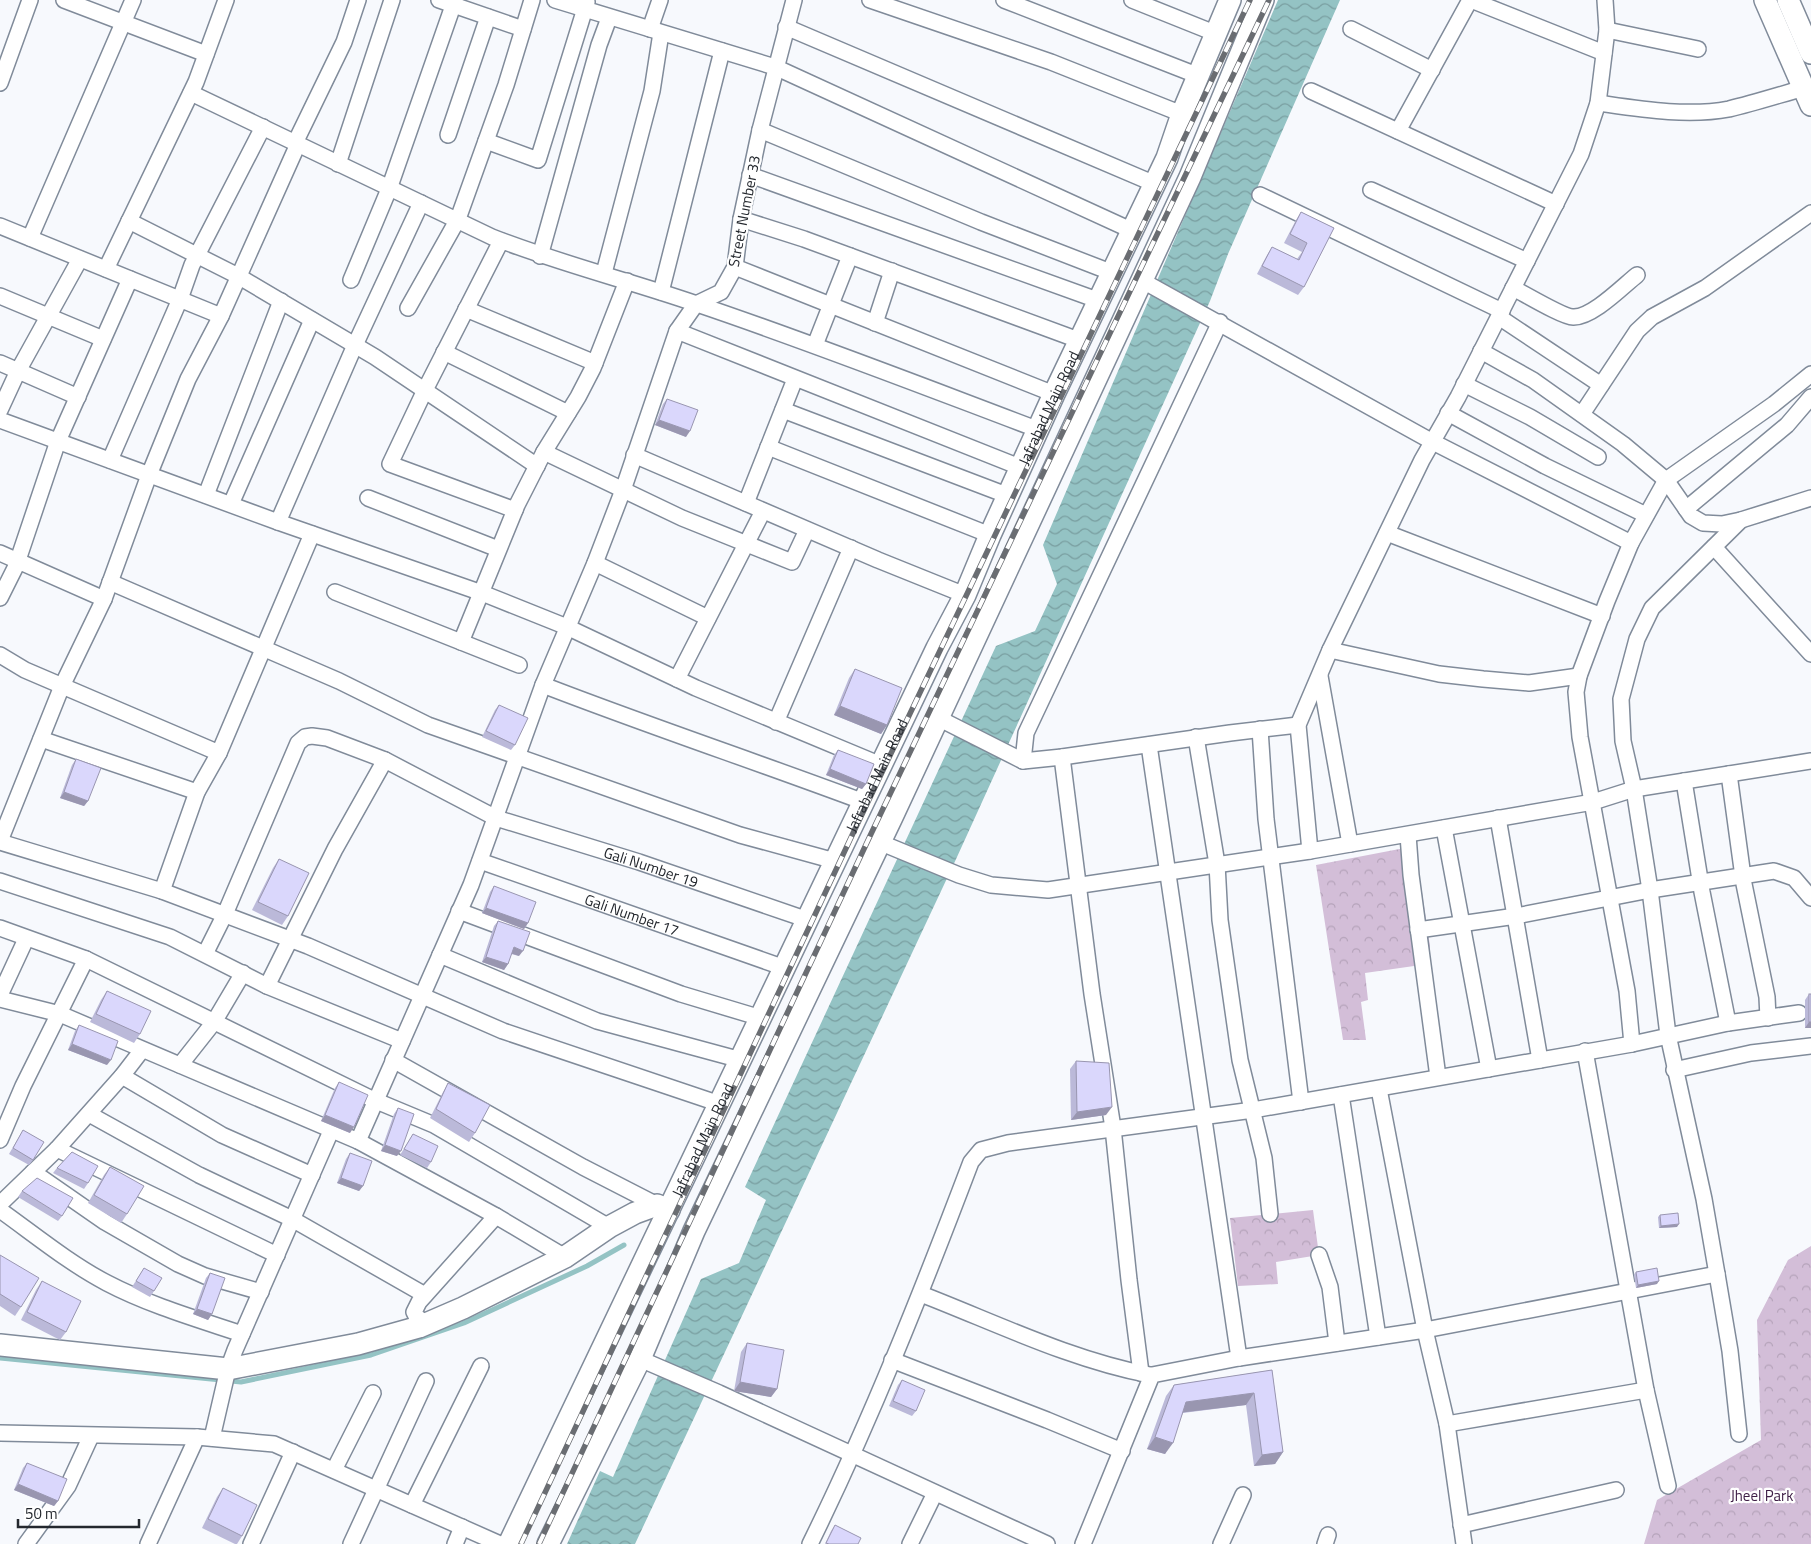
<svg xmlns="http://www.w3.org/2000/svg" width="1811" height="1544" font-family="'Titillium Web',sans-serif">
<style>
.park{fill:url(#park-crowns)}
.water{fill:url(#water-waves)}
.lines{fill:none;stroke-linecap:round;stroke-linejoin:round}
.stream{stroke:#94c3c4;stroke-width:5}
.street-casing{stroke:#808b9a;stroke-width:18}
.secondary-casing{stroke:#808b9a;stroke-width:24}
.street{stroke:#fff;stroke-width:15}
.secondary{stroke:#fff;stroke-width:21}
.rail-casing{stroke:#6a6d72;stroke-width:5.5}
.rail{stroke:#fff;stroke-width:4;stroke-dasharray:11;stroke-linecap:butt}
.wall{fill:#bbb9d9}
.shaded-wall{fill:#9996b0}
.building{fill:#dad7fc;stroke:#9996b0}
.labels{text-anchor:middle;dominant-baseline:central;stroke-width:4.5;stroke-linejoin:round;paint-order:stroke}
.street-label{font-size:15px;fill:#24282e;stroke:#fff}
.park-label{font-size:15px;fill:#3e1e46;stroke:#fff}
</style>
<defs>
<pattern id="park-crowns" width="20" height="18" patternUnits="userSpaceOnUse" patternTransform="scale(1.25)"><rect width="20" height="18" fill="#d3bed8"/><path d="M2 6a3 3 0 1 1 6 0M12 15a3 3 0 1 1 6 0" fill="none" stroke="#b5a3ba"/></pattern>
<pattern id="water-waves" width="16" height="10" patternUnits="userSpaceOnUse" patternTransform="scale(1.25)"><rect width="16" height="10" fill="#94c3c4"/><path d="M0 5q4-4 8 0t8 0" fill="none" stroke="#799ea0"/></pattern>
</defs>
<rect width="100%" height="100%" fill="#f7f9fd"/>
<g class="park">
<path d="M1415,846L1430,946L1428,964L1365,973L1368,1000L1361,1002L1366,1040H1343L1316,865Z"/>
<path d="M1313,1210L1319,1255L1276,1262L1278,1284L1238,1286L1230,1218Z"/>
<path d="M1811,1246V1544H1644L1657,1500L1761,1440L1757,1320L1788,1260Z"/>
</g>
<path class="water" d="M1278,0H1340L1228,254L1210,301L957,857L635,1544H567L600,1471L613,1477L701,1279L739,1263L766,1200L745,1187L996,646L1035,631L1057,584L1043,545Z"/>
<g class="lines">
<path class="stream" d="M0,1358L241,1382L371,1355L464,1323L587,1266L624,1245"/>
<g class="street-casing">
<g id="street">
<path d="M64,0L206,54"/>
<path d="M439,0L523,29"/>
<path d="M555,0L775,67L1133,231"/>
<path d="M870,0L1051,62L1182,114"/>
<path d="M1004,0L1199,76"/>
<path d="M1132,0L1217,34"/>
<path d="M1471,0L1604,53"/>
<path d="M786,27L1155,184"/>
<path d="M650,29L660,0"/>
<path d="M1351,29L1432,70"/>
<path d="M1607,30L1698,49"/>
<path d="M0,83L30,0"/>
<path d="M1311,91L1556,204"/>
<path d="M191,93L492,237C558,263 627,280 694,303C810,342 925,387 1039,430"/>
<path d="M1598,103C1640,109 1687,117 1729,109C1754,103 1779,95 1804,88"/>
<path d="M760,130L981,222L1113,273"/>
<path d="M1398,131L1470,0"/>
<path d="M448,135L488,17"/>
<path d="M486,141L538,160L587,2"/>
<path d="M295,143L344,42L358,0"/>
<path d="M338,164L392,0"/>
<path d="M750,175L1100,301"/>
<path d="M1371,190L1527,261"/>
<path d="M1260,195L1502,311"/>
<path d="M741,219L804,239L1081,341"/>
<path d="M129,221L238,276L375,357L537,466"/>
<path d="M0,226L221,316"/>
<path d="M30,238L133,0"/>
<path d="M501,241L425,390L390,464L515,510"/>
<path d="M540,256L599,45L609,18"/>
<path d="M735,267L1054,394"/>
<path d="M106,269L196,82L226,0"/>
<path d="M604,273L652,91L661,33"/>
<path d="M351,280L389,189L455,0"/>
<path d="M1141,280L1431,441L1631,543"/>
<path d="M1513,288C1525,294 1563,317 1573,317C1592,318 1623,286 1637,275"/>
<path d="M661,292L722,51"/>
<path d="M0,296L103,339"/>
<path d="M696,304L721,292L735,267L741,219L760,130L794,0"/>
<path d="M408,308L458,219L506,85L532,0"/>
<path d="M466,309L595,363"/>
<path d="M1499,317L1601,385"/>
<path d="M875,323L892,271"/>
<path d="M677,331L1022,468"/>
<path d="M815,345L850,256"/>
<path d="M1481,351L1533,380L1623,444L1666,480L1691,516L1703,523L1722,524L1741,520L1811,498"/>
<path d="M444,352L568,413"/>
<path d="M0,363L78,397"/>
<path d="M1464,384L1530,417L1598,457"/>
<path d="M0,410L18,371L80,259"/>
<path d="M783,410L1009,496"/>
<path d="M1448,413L1545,466L1646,515"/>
<path d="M1582,414L1637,331L1652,317L1705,288L1811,213"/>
<path d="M0,420L278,522L482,593L567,627L696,688L881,765"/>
<path d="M768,447L990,535"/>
<path d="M544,452L682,518L792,562L807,530"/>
<path d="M634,455L878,560L965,595"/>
<path d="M110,460L180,299L192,265L263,127"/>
<path d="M206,495L281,301"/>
<path d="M368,498L498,549"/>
<path d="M746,503L795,379"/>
<path d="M231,504L312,320"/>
<path d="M1686,509L1787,425L1811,397"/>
<path d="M278,522L355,345L421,203"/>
<path d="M1387,533L1602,616"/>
<path d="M1714,547L1811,654"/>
<path d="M0,553L104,599"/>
<path d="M595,563L708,618"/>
<path d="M110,582L339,681L428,725L740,835L835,861"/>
<path d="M335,592L519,665"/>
<path d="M0,598L16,566L58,441L130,279"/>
<path d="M461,642L517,505L544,452L578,397L593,368L627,281"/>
<path d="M1330,650L1439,674L1483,679L1529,683L1579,676"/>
<path d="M0,655L25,670L219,753"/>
<path d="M1320,676L1350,844"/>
<path d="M677,679L763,511"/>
<path d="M543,685C649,726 757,762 864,802"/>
<path d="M938,718L1023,761L1062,757L1230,733L1298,725"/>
<path d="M776,722L851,548"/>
<path d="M1260,729L1266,819L1301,1102"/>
<path d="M1196,737L1217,864L1220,920L1240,1060L1264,1158L1270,1214"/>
<path d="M41,739L197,792"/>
<path d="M1149,745L1239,1358"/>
<path d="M1062,757L1092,994L1113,1128L1129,1280L1141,1373"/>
<path d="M1023,761L1026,733L1220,322"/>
<path d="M1729,774L1744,884L1767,997L1768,1018"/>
<path d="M1684,781L1702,892L1728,1023"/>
<path d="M1498,818L1540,1060"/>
<path d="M1444,828L1489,1069"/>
<path d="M1408,835L1411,875L1438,1077"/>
<path d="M0,841L62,686L104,599L149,475L188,379L221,316L298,144"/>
<path d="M0,842L162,891L308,946L503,1031L720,1104"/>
<path d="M879,842L959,875L991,885L1048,890L1310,851L1593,802L1634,789L1811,761"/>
<path d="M1310,851L1298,725L1330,650L1422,460L1458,397L1581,154L1598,103L1607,30L1605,0"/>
<path id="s1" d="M480,861L785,968"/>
<path d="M0,881L170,937L267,986L402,1041"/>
<path d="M162,891L197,792L219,753L312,534"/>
<path d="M459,911L681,994L761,1018"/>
<path d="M0,928L86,959L374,1100L434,1125L609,1227"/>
<path d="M1418,930L1516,916L1650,890L1774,871L1794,878L1811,898"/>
<path id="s2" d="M205,954L225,914L298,743L305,737L312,736L327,738L385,760L496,818L639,862L808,920"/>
<path d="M440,955L597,1021L741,1060"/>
<path d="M267,986L335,849L385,760"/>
<path d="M0,995L26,939"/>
<path d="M0,999L60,1014L358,1141L496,1216L565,1257"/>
<path d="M1632,1044L1627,991L1580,737L1576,692L1579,676L1607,601L1631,543L1666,480L1774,404L1811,374"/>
<path d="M1585,1051L1646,1390L1668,1486"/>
<path d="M393,1060L583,1167L657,1205"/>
<path d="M180,1065L214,1022L243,973"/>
<path d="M1674,1070L1751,1053L1811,1046"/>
<path d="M122,1076L222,1135L312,1175"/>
<path d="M1379,1089L1425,1330L1447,1424L1464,1544"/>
<path d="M1341,1095L1378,1337"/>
<path d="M89,1114L199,1175L292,1219L425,1295"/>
<path d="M0,1140L23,1086L86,959"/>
<path d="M358,1141L471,885L543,685L595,563L623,490L677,331L696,304"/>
<path d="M57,1149L277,1255"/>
<path d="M33,1172L105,1222L178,1264L205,1276L261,1292"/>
<path d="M0,1204L57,1149L122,1076L142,1050"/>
<path d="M0,1210C35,1235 69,1263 107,1283C149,1305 197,1319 242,1334"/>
<path d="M1319,1255L1330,1287L1337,1343"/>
<path d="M921,1294C996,1323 1071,1360 1150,1375"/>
<path d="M426,1324L416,1316L414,1312L419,1302L496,1216"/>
<path d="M640,1359L719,1393L1047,1544"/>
<path d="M892,1360L1047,1420L1122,1451"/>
<path d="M1447,1424L1646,1390"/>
<path d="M0,1433L197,1437L274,1444L500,1544"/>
<path d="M1739,1434L1730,1351L1717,1274L1704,1199L1668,1035L1650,890L1634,789L1623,741L1621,699L1637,639L1652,608L1741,520"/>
<path d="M212,1438L228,1369L235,1350L331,1131"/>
<path d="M334,1470L373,1393"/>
<path d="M412,1505L481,1366"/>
<path d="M1461,1525L1616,1490"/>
<path d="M26,1544L68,1486L91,1436"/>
<path d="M148,1544L197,1437"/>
<path d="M251,1544L293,1452"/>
<path d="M351,1544L426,1381"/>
<path d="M455,1544L462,1527"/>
<path d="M810,1544C871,1420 922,1291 971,1162L981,1150L1008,1143L1253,1110L1632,1044L1728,1023L1799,1013"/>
<path d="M910,1544L935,1493"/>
<path d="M1083,1544L1152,1375L1239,1358L1425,1330L1717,1274"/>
<path d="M1221,1544L1243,1495"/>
<path d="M1325,1544L1328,1535"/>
</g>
</g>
<g class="secondary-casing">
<g id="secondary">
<path d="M1765,0L1811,105"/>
<path d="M1788,0L1811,53"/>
<path d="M0,1345L228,1369L358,1344L419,1327L463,1308L565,1257L609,1227L635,1213L657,1205L669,1210"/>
<path id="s3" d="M509,1544L937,648L965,595L990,535L1054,394L1167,158L1182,114L1230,0"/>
<path d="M548,1544L640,1359L694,1231L892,817L1190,177L1263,0"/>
</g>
</g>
<use href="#street" class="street"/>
<use href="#secondary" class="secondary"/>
<g class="rail-casing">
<g id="rail">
<path d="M521,1544L855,829L1250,0"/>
<path d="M539,1544L870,836L1269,0"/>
</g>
</g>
<use href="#rail" class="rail"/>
</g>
<g class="wall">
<path d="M1301,212L1334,228L1304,287L1298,295L1257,274L1267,255L1272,247L1297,259L1302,252L1284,243L1296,220Z"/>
<path d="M667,399L686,437L655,425L663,404Z"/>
<path d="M855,669L887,725L881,734L834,715L849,678Z"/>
<path d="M499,705L515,745L511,750L482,737L495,710Z"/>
<path d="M838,750L866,784L862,789L826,775L834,755Z"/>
<path d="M76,759L88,801L84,806L60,798L72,765Z"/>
<path d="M279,859L288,916L282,925L252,910L273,868Z"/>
<path d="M494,886L528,923L524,929L482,913L490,892Z"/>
<path d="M498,921L519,956L511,954L508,964L504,970L482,962L494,926Z"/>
<path d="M107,991L140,1034L134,1043L90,1022L101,1000Z"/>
<path d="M1809,994L1811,1028H1805V1000Z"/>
<path d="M79,1025L107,1065L68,1050L75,1031Z"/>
<path d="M1076,1061L1106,1115L1071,1120L1070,1069Z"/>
<path d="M339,1082L350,1133L321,1121L335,1088Z"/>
<path d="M448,1083L475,1133L469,1142L430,1118L443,1092Z"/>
<path d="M398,1108L397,1156L381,1151L394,1114Z"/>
<path d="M23,1130L33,1160L29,1165L9,1154Z"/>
<path d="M413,1134L431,1162L427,1168L400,1155Z"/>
<path d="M350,1153L363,1186L359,1191L337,1183L346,1159Z"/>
<path d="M110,1167L127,1214L121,1223L88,1203L104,1175Z"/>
<path d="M57,1168L88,1183L84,1189L53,1173Z"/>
<path d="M22,1191L62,1216L58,1221L18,1197Z"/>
<path d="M1660,1215L1677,1227L1659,1228L1658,1217Z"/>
<path d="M0,1255L21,1307L15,1316L0,1306Z"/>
<path d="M144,1268L154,1291L150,1297L132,1287Z"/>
<path d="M1636,1272L1657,1284L1636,1288L1634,1275Z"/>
<path d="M210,1273L212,1314L208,1320L193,1314L206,1278Z"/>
<path d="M42,1281L66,1332L60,1340L21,1320L36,1290Z"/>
<path d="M747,1343L777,1389L771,1397L734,1391L741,1352Z"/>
<path d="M1272,1370L1283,1452L1275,1464L1254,1466L1246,1405L1183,1413L1165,1454L1147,1449L1166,1396L1174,1385Z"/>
<path d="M902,1380L916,1411L912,1416L889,1406L898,1385Z"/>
<path d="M27,1463L58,1501L54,1506L14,1490L23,1468Z"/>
<path d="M223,1488L242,1536L237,1544H235L202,1528L217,1497Z"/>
<path d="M835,1525L858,1544H825L831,1531Z"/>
</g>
<g class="shaded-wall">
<path d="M659,420L690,431L686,437L655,425Z"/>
<path d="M840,706L887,725L881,734L834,715Z"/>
<path d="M830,769L866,784L862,789L826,775Z"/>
<path d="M64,792L88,801L84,806L60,798Z"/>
<path d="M486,908L528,923L524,929L482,913Z"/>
<path d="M514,947L523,951L519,956L510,953Z"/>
<path d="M486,957L508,964L504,970L482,962Z"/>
<path d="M1809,1022H1811V1028H1805Z"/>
<path d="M72,1044L111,1060L107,1065L68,1050Z"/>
<path d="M1112,1107L1106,1115L1071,1120L1077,1112Z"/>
<path d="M325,1115L354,1127L350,1133L321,1121Z"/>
<path d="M385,1145L401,1151L397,1156L381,1151Z"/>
<path d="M341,1178L363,1186L359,1191L337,1183Z"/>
<path d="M1679,1224L1677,1227L1659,1228L1661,1226Z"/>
<path d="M1659,1281L1657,1284L1636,1288L1638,1285Z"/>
<path d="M197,1309L212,1314L208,1320L193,1314Z"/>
<path d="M740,1382L777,1389L771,1397L734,1391Z"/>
<path d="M1254,1393L1246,1405L1178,1413L1186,1402Z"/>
<path d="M1155,1437L1173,1443L1165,1454L1147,1449Z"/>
<path d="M1283,1452L1275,1464L1254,1466L1262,1455Z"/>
<path d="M18,1484L58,1501L54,1506L14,1490Z"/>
</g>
<g class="building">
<path d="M1301,212L1334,228L1304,287L1262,266L1272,247L1299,260L1307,243L1290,234Z"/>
<path d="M667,399L698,410L690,431L659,420Z"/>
<path d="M855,669L902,688L887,725L840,706Z"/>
<path d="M499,705L528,718L515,745L486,731Z"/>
<path d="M838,750L874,764L866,784L830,769Z"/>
<path d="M76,759L101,768L88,801L64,792Z"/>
<path d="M279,859L309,873L288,916L258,902Z"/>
<path d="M494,886L536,902L528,923L486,908Z"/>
<path d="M498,921L530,932L523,951L514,947L508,964L486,957Z"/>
<path d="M107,991L151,1011L140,1034L96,1014Z"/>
<rect x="1809" y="994" width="2" height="28"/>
<path d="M79,1025L118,1041L111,1060L72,1044Z"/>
<path d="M1076,1061L1109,1063L1112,1107L1077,1112Z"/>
<path d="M339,1082L368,1095L354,1127L325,1115Z"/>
<path d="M448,1083L490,1105L475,1133L436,1109Z"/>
<path d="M398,1108L414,1114L401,1151L385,1145Z"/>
<path d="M23,1130L44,1142L33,1160L13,1148Z"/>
<path d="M413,1134L438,1146L431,1162L404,1149Z"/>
<path d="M72,1152L98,1166L88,1183L57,1168Z"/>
<path d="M350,1153L372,1161L363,1186L341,1178Z"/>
<path d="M110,1167L144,1186L127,1214L94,1195Z"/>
<path d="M37,1178L73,1198L62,1216L22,1191Z"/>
<path d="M1678,1213L1679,1224L1661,1226L1660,1215Z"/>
<path d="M0,1255L39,1278L21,1307L0,1294Z"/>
<path d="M144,1268L162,1278L154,1291L136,1281Z"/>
<path d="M1657,1268L1659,1281L1638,1285L1636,1272Z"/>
<path d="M210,1273L225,1278L212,1314L197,1309Z"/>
<path d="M42,1281L81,1301L66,1332L27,1312Z"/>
<path d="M747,1343L784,1350L777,1389L740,1382Z"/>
<path d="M1272,1370L1283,1452L1262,1455L1254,1393L1186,1402L1173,1443L1155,1437L1174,1385Z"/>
<path d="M902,1380L925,1390L916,1411L893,1401Z"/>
<path d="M27,1463L67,1479L58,1501L18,1484Z"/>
<path d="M223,1488L257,1505L242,1536L208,1519Z"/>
<path d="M835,1525L861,1538L858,1544H829L826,1543Z"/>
</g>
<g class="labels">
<g class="street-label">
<text transform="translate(744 211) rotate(-79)">Street Number 33</text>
<text stroke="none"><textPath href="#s3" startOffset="1258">Jafrabad Main Road</textPath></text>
<text stroke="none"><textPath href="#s3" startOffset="852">Jafrabad Main Road</textPath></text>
<text stroke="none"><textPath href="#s2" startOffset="612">Gali Number 19</textPath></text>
<text stroke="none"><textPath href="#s1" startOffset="161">Gali Number 17</textPath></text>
<text stroke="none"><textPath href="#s3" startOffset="448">Jafrabad Main Road</textPath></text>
</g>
<g class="park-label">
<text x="1762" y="1495">Jheel Park</text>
</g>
</g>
<path d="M18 1519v8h121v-8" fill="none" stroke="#24282e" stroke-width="2.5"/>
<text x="25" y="1519" font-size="15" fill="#24282e" stroke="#ffffff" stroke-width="4" paint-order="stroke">50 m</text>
</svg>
